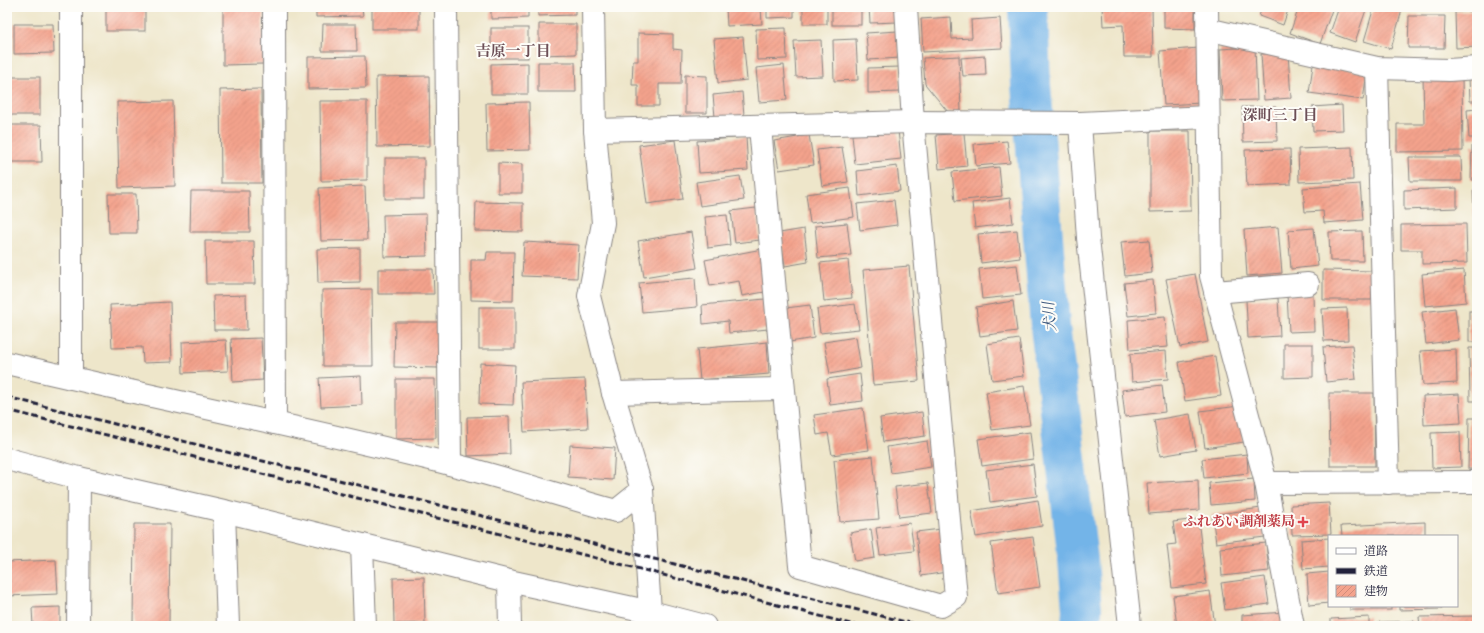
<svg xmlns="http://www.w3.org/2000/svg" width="1484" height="633" font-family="'Libre Bodoni','Noto Serif JP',serif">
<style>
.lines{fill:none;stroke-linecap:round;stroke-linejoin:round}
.river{stroke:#73b4e8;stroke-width:40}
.building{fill:url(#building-hatch)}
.minor-casing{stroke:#888482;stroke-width:24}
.minor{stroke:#fff;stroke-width:22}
.rail{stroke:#22223b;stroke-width:3;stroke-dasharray:6 3;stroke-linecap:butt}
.health-dot{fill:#e0444e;stroke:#fdfcf7;stroke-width:1.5}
.labels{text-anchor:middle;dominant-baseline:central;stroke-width:4;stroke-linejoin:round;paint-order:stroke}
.health-label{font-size:14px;font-weight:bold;fill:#be3a42;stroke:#fdfcf7;text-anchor:end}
.neighbourhood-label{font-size:15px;font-weight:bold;fill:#6c4f57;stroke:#fdfcf7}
.water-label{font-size:15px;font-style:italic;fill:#425c80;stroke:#fdfcf7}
</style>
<defs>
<pattern id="building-hatch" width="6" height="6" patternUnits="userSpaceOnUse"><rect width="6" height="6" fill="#f4a38c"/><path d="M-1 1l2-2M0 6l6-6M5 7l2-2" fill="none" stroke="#d18c7a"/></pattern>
</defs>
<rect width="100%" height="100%" fill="#fdfcf7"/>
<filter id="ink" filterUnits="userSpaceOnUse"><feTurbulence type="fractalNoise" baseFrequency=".025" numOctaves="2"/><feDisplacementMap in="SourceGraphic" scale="8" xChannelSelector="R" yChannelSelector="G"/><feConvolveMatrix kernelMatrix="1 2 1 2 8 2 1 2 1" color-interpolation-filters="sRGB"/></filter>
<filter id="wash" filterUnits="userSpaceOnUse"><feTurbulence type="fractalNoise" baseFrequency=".012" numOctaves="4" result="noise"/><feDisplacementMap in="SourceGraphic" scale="16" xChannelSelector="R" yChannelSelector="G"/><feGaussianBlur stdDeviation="0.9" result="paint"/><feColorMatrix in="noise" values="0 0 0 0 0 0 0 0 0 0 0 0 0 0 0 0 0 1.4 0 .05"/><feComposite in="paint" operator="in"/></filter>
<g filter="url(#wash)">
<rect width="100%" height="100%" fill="#eee6ca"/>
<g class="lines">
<path class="river" d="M1028,7L1031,85L1050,326L1078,560L1082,610L1081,626"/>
</g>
<g id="blocks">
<g class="building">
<rect x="106" y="7" width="39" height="24"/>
<path d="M223,7H263V64L223,65Z"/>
<path d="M316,7H362L363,16L316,17Z"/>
<rect x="372" y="7" width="47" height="22"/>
<path d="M491,7H528V18L491,19Z"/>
<path d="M538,7H575V15L538,16Z"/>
<path d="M726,7H761L762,24L727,26Z"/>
<path d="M767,7H794V17L767,18Z"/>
<rect x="803" y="7" width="24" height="17"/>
<rect x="832" y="7" width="29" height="18"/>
<path d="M869,7H897L898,22L870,23Z"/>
<path d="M1102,7H1152L1153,57H1124L1123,25L1103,26Z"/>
<path d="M1164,7H1195V29L1164,28Z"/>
<path d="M1262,7H1289L1283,25L1259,16Z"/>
<path d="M1299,7H1333L1320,44L1290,33Z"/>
<path d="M1339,7H1367L1355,42L1330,33Z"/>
<path d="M1374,7H1391L1402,10L1391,49L1364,41Z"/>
<path d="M1477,11V47L1456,48L1455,12Z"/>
<path d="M1409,16H1445L1444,48H1408Z"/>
<path d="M951,17L952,39L972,38L971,20L1000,18L1002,48L923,52L921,19Z"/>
<path d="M14,24H53L54,53L14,54Z"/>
<path d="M323,24H356L357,51H322Z"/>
<path d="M539,24H576V54L539,55Z"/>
<rect x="491" y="28" width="37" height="30"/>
<path d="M786,28L787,59L757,60L756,29Z"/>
<path d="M898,31L900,58L868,60L866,33Z"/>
<path d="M638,33L673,34V49L682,50L681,84H659V106H638V85H632L633,61H638Z"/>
<path d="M743,37L747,80L718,83L714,39Z"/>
<path d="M856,39L858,80L834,81L833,40Z"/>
<path d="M821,40L823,76L796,77L794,41Z"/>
<path d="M1255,47L1257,100L1222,101L1220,49Z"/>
<path d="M1199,48L1202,103L1164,105L1160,51Z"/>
<path d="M1288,53L1291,98L1264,100L1261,54Z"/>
<path d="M365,56L366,88L308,89V57Z"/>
<path d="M959,56L961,111L948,112L925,84L923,58Z"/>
<path d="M985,56L986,75L963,76L961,58Z"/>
<path d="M538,62H575L576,92H538Z"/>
<path d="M528,63V94H491V64Z"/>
<path d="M784,65L787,100L759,102L756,68Z"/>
<path d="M1313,65L1367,72L1363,100L1309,93Z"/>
<path d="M900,67V92L868,93V68Z"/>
<path d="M685,75L707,76V113H685Z"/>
<path d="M1462,75L1463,151L1397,152V124H1424L1423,76Z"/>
<path d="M429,76L430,146L377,147L376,77Z"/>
<rect x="7" y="77" width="33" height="38"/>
<path d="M1469,77H1477V101H1470Z"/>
<path d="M261,89L262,183H221L220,90Z"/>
<path d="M742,92L744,115L715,117L713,95Z"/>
<path d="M173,101L175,186L119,188L117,102Z"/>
<path d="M320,101H367V180L321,181Z"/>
<path d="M529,102L530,150L487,151L486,103Z"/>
<path d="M1342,105L1343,130L1313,131L1312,107Z"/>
<path d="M1242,107H1276L1277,141L1243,142Z"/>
<path d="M1477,109V138H1469L1467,110Z"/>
<path d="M7,125H41L42,162H7Z"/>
<path d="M898,130L901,159L855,164L852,135Z"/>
<path d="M1150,131H1190L1191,211L1150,212Z"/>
<path d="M964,133L967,166L939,169L936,135Z"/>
<path d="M809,135L814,165L779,170L774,141Z"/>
<path d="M746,137L748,170L699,173L697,141Z"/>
<path d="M675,140L683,199L647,204L639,145Z"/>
<path d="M1007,141L1010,163L976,166L974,144Z"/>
<path d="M1472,146H1477V180H1471Z"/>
<path d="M842,147L848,182L822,186L817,150Z"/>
<path d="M1352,147L1353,180L1299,182L1298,149Z"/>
<path d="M1290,149L1291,184L1247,186L1245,150Z"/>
<path d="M1409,157H1461L1462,181H1410Z"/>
<rect x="385" y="158" width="39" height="41"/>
<path d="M498,163L522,164V193H498Z"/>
<path d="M897,166L900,191L859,196L857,171Z"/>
<path d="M999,167L1002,196L955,201L952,172Z"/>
<path d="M740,176L744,200L700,206L696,182Z"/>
<path d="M1360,184L1363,220L1324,223L1323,211L1305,212L1303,188Z"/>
<path d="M365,186L367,240L321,241L319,188Z"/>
<path d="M850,188L854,217L810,223L806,194Z"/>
<path d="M1457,188V208L1404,210V190Z"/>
<path d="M1473,190H1477V217H1474Z"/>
<path d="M191,191H249L250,232H190Z"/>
<path d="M108,194H136L137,233H109Z"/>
<path d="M1010,198L1013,223L975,228L972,203Z"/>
<path d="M894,200L897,225L860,230L857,204Z"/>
<path d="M476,202L523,203V232L475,231Z"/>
<path d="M756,208L760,240L735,243L731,211Z"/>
<path d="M426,214L427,256L384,257L383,215Z"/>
<path d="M727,215L730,245L708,248L705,217Z"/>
<path d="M847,223L851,255L818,258L815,226Z"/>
<path d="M1466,224L1467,263L1422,264V250H1401V225Z"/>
<path d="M1278,227L1282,273L1247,276L1244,230Z"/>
<path d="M1314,228L1318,266L1291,269L1288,230Z"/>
<path d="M804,229L808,262L785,266L780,233Z"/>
<path d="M1017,230L1020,258L981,263L978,234Z"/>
<path d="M1362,231L1363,261H1330L1329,232Z"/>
<path d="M691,232L697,268L644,277L638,241Z"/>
<path d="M1149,240L1152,273L1125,276L1121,242Z"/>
<path d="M205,241H254L255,284H206Z"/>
<path d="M524,242L579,245L577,278L522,276Z"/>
<path d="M360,248V282L318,283L317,249Z"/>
<path d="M762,249L770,291L742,296L739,281L710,286L705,260Z"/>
<path d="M487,252H514L513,301L471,300V260H486Z"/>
<path d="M848,260L852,298L824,301L820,263Z"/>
<path d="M1017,265L1021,295L982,299L979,269Z"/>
<path d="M909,266L919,381L873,385L863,270Z"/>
<path d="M378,269H433L434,294H378Z"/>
<path d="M1323,270L1373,271L1372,300H1323Z"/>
<path d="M1464,270L1466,302L1425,306L1422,274Z"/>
<path d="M1195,274L1208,342L1180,347L1166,279Z"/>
<path d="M695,278L697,307L642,312L639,283Z"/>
<path d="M1153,280L1156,313L1128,316L1124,283Z"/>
<path d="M372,289L373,366H323L322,290Z"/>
<path d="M1287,294H1313L1314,331L1289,332Z"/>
<path d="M246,295L247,330H214L213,296Z"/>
<path d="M1278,298L1280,336L1248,338L1246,300Z"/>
<path d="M765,299L768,329L729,333L728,321L703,324L702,305Z"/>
<path d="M1013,301L1017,331L980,336L976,307Z"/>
<path d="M170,302L172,362L143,363L142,347L112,348L110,305Z"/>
<path d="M855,304L859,329L820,333L817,309Z"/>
<path d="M810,305L814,338L790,342L786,308Z"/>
<rect x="479" y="307" width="36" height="42"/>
<path d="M1347,308L1348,340L1324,341L1322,309Z"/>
<path d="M1455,308L1459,340L1426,344L1422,312Z"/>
<rect x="1469" y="311" width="8" height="31"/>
<path d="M1165,317L1168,347L1130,350L1128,320Z"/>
<path d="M395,322H440L439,368L394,367Z"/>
<path d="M856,337L861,368L830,374L824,342Z"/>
<path d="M261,338L263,380L233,382L231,339Z"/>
<path d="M1019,339L1024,376L992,380L987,344Z"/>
<path d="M226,340L228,371L183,373L182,342Z"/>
<path d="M767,342L769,374L700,380L697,349Z"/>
<path d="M1284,344H1313V377L1284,378Z"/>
<path d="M1352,345L1356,379L1326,382L1323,347Z"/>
<path d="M1469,348H1477V401H1470Z"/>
<path d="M1456,349L1457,383L1423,385L1420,351Z"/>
<path d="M1166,351L1168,379L1132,382L1130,354Z"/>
<path d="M1215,356L1221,396L1185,401L1179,362Z"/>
<path d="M480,363L515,365L513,405L479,404Z"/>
<path d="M860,374L863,401L830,405L827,379Z"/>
<path d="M361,376L362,405L321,407L319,378Z"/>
<path d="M396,379H435L436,438L396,439Z"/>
<path d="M585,379L588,428L524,432L521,382Z"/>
<path d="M1162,385L1165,412L1125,417L1122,390Z"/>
<path d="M1024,386L1030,425L992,430L986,392Z"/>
<path d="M1329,393H1374L1375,466H1330Z"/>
<path d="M1459,394L1461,423L1424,425L1423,396Z"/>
<path d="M1239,406L1244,442L1205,448L1200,411Z"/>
<path d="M863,408L869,450L832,455L828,433L817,435L814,415Z"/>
<path d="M922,412L925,436L883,442L880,418Z"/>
<path d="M1190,414L1196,450L1160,456L1154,420Z"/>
<path d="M509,416L510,454L468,456L467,417Z"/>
<path d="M1469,418H1477V469H1468Z"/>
<path d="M1030,432L1033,459L982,466L978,439Z"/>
<path d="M1460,432L1461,467L1432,468L1431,433Z"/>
<path d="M927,441L931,467L891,473L887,447Z"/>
<path d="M570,445L615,448L613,480L568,477Z"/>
<path d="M1247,454L1248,473L1204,478L1202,459Z"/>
<path d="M873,456L879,519L840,522L834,460Z"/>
<path d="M1033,464L1037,496L990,502L986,470Z"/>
<path d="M1254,479L1255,501L1211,505L1209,483Z"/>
<path d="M1198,480L1199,510L1149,514L1147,483Z"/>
<path d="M928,483L932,513L899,517L895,487Z"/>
<path d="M1038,500L1042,526L976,537L971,511Z"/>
<path d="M1329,503L1331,534L1292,535L1291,505Z"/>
<path d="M1261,508L1265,537L1216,543L1212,515Z"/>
<path d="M1198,519L1206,584L1172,588L1167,545L1176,544L1173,522Z"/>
<path d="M1425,522V536H1342L1341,526Z"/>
<path d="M910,523L914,551L880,555L876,528Z"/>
<path d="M134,524H170L169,626H133Z"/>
<path d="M871,529L875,558L855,561L850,533Z"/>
<path d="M941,529L947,572L921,576L916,532Z"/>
<path d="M1033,537L1040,587L998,593L991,543Z"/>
<path d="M1329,538V567L1303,569L1301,540Z"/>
<path d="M1266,543L1269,571L1222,576L1220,548Z"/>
<path d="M56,560L58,594L7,596V562Z"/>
<path d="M1329,572V603L1309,605L1307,574Z"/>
<path d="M424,577L425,623L394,624L393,578Z"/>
<path d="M1265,577L1269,604L1225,610L1221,583Z"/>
<path d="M1210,591L1215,626H1177L1173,596Z"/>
<rect x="1350" y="606" width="41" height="4"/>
<path d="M1399,606H1442V609L1399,610Z"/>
<path d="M60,607V626H33L32,608Z"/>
<path d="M1286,612L1287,626H1242V615Z"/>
<path d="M1477,616V626H1420L1419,617Z"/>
<path d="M1369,617V626H1331V619Z"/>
<path d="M1414,621V626H1379V622Z"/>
</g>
</g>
</g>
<g filter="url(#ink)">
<use href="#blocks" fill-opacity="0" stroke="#888482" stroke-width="1"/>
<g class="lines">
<g class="minor-casing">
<g id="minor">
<path d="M274,7L275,423"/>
<path d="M446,7L450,464"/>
<path d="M1207,7L1211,276L1266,483L1293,626"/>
<path d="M1207,29L1377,68L1449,70L1477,68"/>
<path d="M1377,68L1388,483"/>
<path d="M1080,123L1088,238L1130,626"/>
<path d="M760,127L800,566L941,606L956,597L913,122L906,7"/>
<path d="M595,130L913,122L1080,123L1208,117"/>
<path d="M1215,292L1308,284"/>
<path d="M7,363C154,398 303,427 450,464C506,478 561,496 616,511L642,490L613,393L589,296L603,223L595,130L593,7"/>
<path d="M71,378V7"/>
<path d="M613,393L783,389"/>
<path d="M7,459L79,478L224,511L509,581L651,612L705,626"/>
<path d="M1266,483L1477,482"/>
<path d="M642,490L651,626"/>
<path d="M224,511L228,626"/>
<path d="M362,545L365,626"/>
<path d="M509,581L510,626"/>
<path d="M78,626L79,478"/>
</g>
</g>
<use href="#minor" class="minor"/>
<g class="rail">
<path d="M7,397L922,626"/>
<path d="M7,410L648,571L858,626"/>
</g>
</g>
</g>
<path class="health-dot" d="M1301 516h4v4h4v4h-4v4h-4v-4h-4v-4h4z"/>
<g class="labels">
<g class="health-label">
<text x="1295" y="522">ふれあい調剤薬局</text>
</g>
<g class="neighbourhood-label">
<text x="513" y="51">吉原一丁目</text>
<text x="1280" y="115">深町三丁目</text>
</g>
<g class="water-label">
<text transform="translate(1050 317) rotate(-95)">犬川</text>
</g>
</g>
<rect width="1484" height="633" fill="none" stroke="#fdfcf7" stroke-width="24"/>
<rect x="1328" y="535" width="130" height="72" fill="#fdfcf7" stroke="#a5a5ac"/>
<rect x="1336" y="548" width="20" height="6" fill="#ffffff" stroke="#a5a5ac"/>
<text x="1364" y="555" font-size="12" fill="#22223b">道路</text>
<rect x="1336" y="568" width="20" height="6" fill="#22223b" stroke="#a5a5ac"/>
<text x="1364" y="575" font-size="12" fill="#22223b">鉄道</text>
<rect x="1336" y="585" width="20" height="12" fill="url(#building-hatch)" stroke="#a5a5ac"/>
<text x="1364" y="595" font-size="12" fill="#22223b">建物</text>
</svg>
